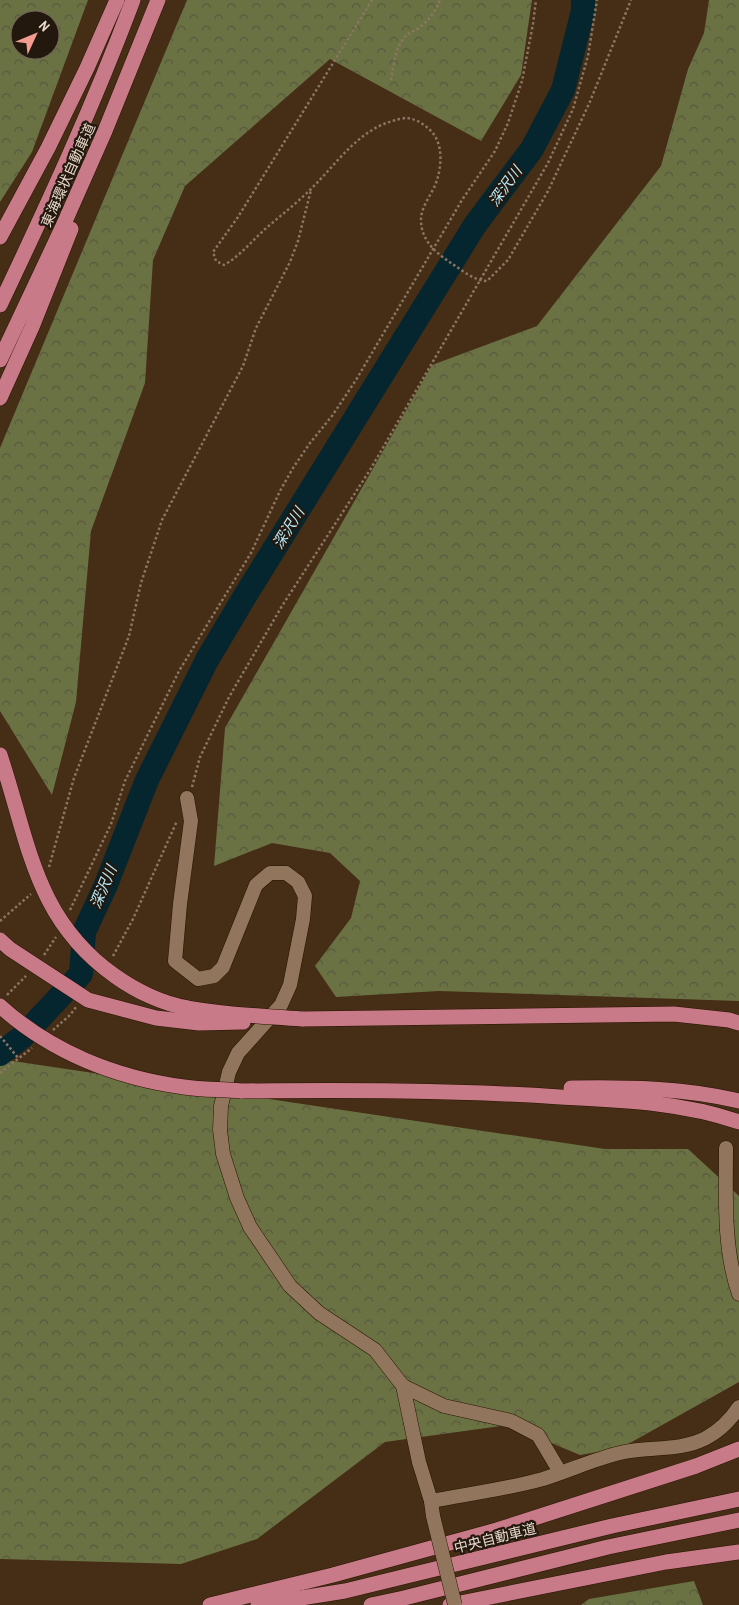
<svg xmlns="http://www.w3.org/2000/svg" width="739" height="1605" font-family="'Archivo Narrow','Noto Sans JP',sans-serif">
<style>
.forest{fill:url(#forest-crowns);fill-rule:evenodd}
.lines{fill:none;stroke-linecap:round;stroke-linejoin:round}
.river{stroke:#05262f;stroke-width:24}
.street-casing{stroke:#2a1500;stroke-width:15}
.highway-casing{stroke:#2a1500;stroke-width:16}
.path{stroke:#8a7663;stroke-width:2.5;stroke-dasharray:2.5 2.5;stroke-linecap:butt}
.street{stroke:#91765d;stroke-width:14}
.highway{stroke:#c97a89;stroke-width:15}
.street-bridge-casing{stroke:#2a1500;stroke-width:15;stroke-linecap:butt}
.highway-bridge-casing{stroke:#2a1500;stroke-width:16;stroke-linecap:butt}
.street-bridge{stroke:#91765d;stroke-width:14}
.highway-bridge{stroke:#c97a89;stroke-width:15}
.labels{text-anchor:middle;dominant-baseline:central;stroke-width:4.5;stroke-linejoin:round;paint-order:stroke}
.street-label{font-size:14px;fill:#e8d9cb;stroke:#23180e}
.water-label{font-size:15px;font-style:italic;fill:#b5eafb;stroke:#23180e}
</style>
<defs>
<pattern id="forest-crowns" width="20" height="18" patternUnits="userSpaceOnUse" patternTransform="scale(1.25)"><rect width="20" height="18" fill="#6a7142"/><path d="M2 6a3 3 0 1 1 6 0M12 15a3 3 0 1 1 6 0" fill="none" stroke="#585940"/></pattern>
</defs>
<rect width="100%" height="100%" fill="#452d16"/>
<g class="forest">
<path d="M0,0H88L32,152L0,202ZM20,20H50V50H20Z"/>
<path d="M187,0H532L521,75L481,141L330,59L185,186L153,260L145,383L91,531L76,702L52,795L0,711V448Z"/>
<path d="M709,0H739V1001L439,991L336,997L315,966L351,918L360,881L330,853L272,843L214,866L225,728L432,365L537,326L661,166L688,69L704,33Z"/>
<path d="M0,1056L6,1060L605,1149H688L739,1196V1382L621,1448L580,1455L508,1425L385,1442L257,1539L181,1564L0,1559Z"/>
<path d="M694,1581L703,1605H581L589,1599Z"/>
</g>
<g class="lines">
<path class="river" d="M0,1054L22,1037L81,974L84,932L105,887L147,780L207,660L245,596L475,225L532,149L563,90L583,11V0"/>
<g class="street-casing">
<g id="street">
<path d="M187,798L191,821L180,904L175,961L198,979L214,976L223,967L256,885L270,873H286L298,882L305,896L303,919L290,985L281,1005L238,1053L229,1072L221,1106L220,1130L223,1154L237,1198L250,1227L290,1286L319,1313L375,1350L403,1386L419,1462L431,1501L433,1516"/>
<path d="M726,1148C726,1197 723,1248 739,1294"/>
<path d="M403,1386L444,1406L511,1421L538,1435L560,1472"/>
<path d="M431,1501C468,1494 507,1489 543,1479C569,1471 594,1459 620,1453C648,1446 679,1452 706,1438C719,1431 731,1419 739,1407"/>
</g>
</g>
<g class="highway-casing">
<g id="highway">
<path d="M0,237L48,148L87,68L117,0"/>
<path d="M0,305C48,204 94,104 133,0"/>
<path d="M0,360L63,226L105,131L158,0"/>
<path d="M0,398L32,327L71,229"/>
<path d="M302,1019L674,1014L729,1020L739,1023"/>
<path d="M571,1088C627,1087 685,1088 739,1101"/>
<path d="M241,1091C347,1090 454,1090 560,1097C620,1100 682,1102 739,1122"/>
<path d="M210,1605L333,1575L497,1530L696,1466L739,1449"/>
<path d="M258,1605L345,1591L612,1526L739,1499"/>
<path d="M371,1605L404,1598L608,1547L739,1520"/>
<path d="M450,1605L666,1562L739,1552"/>
</g>
</g>
<g class="path">
<path d="M372,0L238,217L213,252L216,261L224,265C240,256 251,242 264,230C280,216 297,203 312,188C338,162 359,129 396,120C399,119 404,118 407,118C416,119 424,124 430,130C443,142 442,164 437,180C433,194 420,206 421,222C422,241 436,253 451,263C462,270 474,281 487,281L508,260L548,191L589,104L631,0"/>
<path d="M391,80C393,67 395,50 403,39C407,33 413,32 419,28C428,21 436,11 440,0"/>
<path d="M192,787L200,757L229,697L282,606L370,470L548,163L573,109L588,56L597,0"/>
<path d="M49,867L74,778L129,636L141,583L162,520L243,366L256,328L290,262L298,241L311,190"/>
<path d="M70,910L111,824L125,781L179,671L251,553L280,491L293,468L310,443L332,416L356,380L462,200L495,151L508,123L522,81L533,24L536,0"/>
<path d="M0,921L31,894"/>
<path d="M44,955L56,937"/>
<path d="M113,956L133,919L177,821"/>
<path d="M7,995L26,976"/>
<path d="M53,1030L70,1015L76,1007"/>
<path d="M0,1036L19,1059"/>
<path d="M0,1073L32,1048"/>
</g>
<use href="#street" class="street"/>
<use href="#highway" class="highway"/>
<g class="street-bridge-casing">
<path id="street-bridge" d="M433,1516L455,1605"/>
</g>
<g class="highway-bridge-casing">
<g id="highway-bridge">
<path d="M0,755C29,841 34,919 115,976C136,991 163,1004 188,1008C225,1015 264,1016 302,1019"/>
<path d="M0,940L10,949L88,1000L156,1018L199,1023L243,1022"/>
<path d="M0,1006C51,1052 116,1078 184,1087C203,1090 222,1089 241,1091"/>
</g>
</g>
<use href="#street-bridge" class="street-bridge"/>
<use href="#highway-bridge" class="highway-bridge"/>
</g>
<g class="labels">
<g class="street-label">
<text transform="translate(68 175) rotate(-66)">東海環状自動車道</text>
<text transform="translate(495 1538) rotate(-14)">中央自動車道</text>
</g>
<g class="water-label">
<text transform="translate(505 186) rotate(-54)">深沢川</text>
<text transform="translate(288 528) rotate(-58)">深沢川</text>
<text transform="translate(103 887) rotate(-67)">深沢川</text>
</g>
</g>
<g transform="translate(35 35) rotate(46)"><circle r="24" fill="#23180e" stroke="#72655a"/>
<path d="M0-4L9 19L0 12L-9 19Z" fill="#f59c92"/>
<text y="-8" font-size="14" font-weight="bold" text-anchor="middle" fill="#e8d9cb">N</text>
</g>
</svg>
